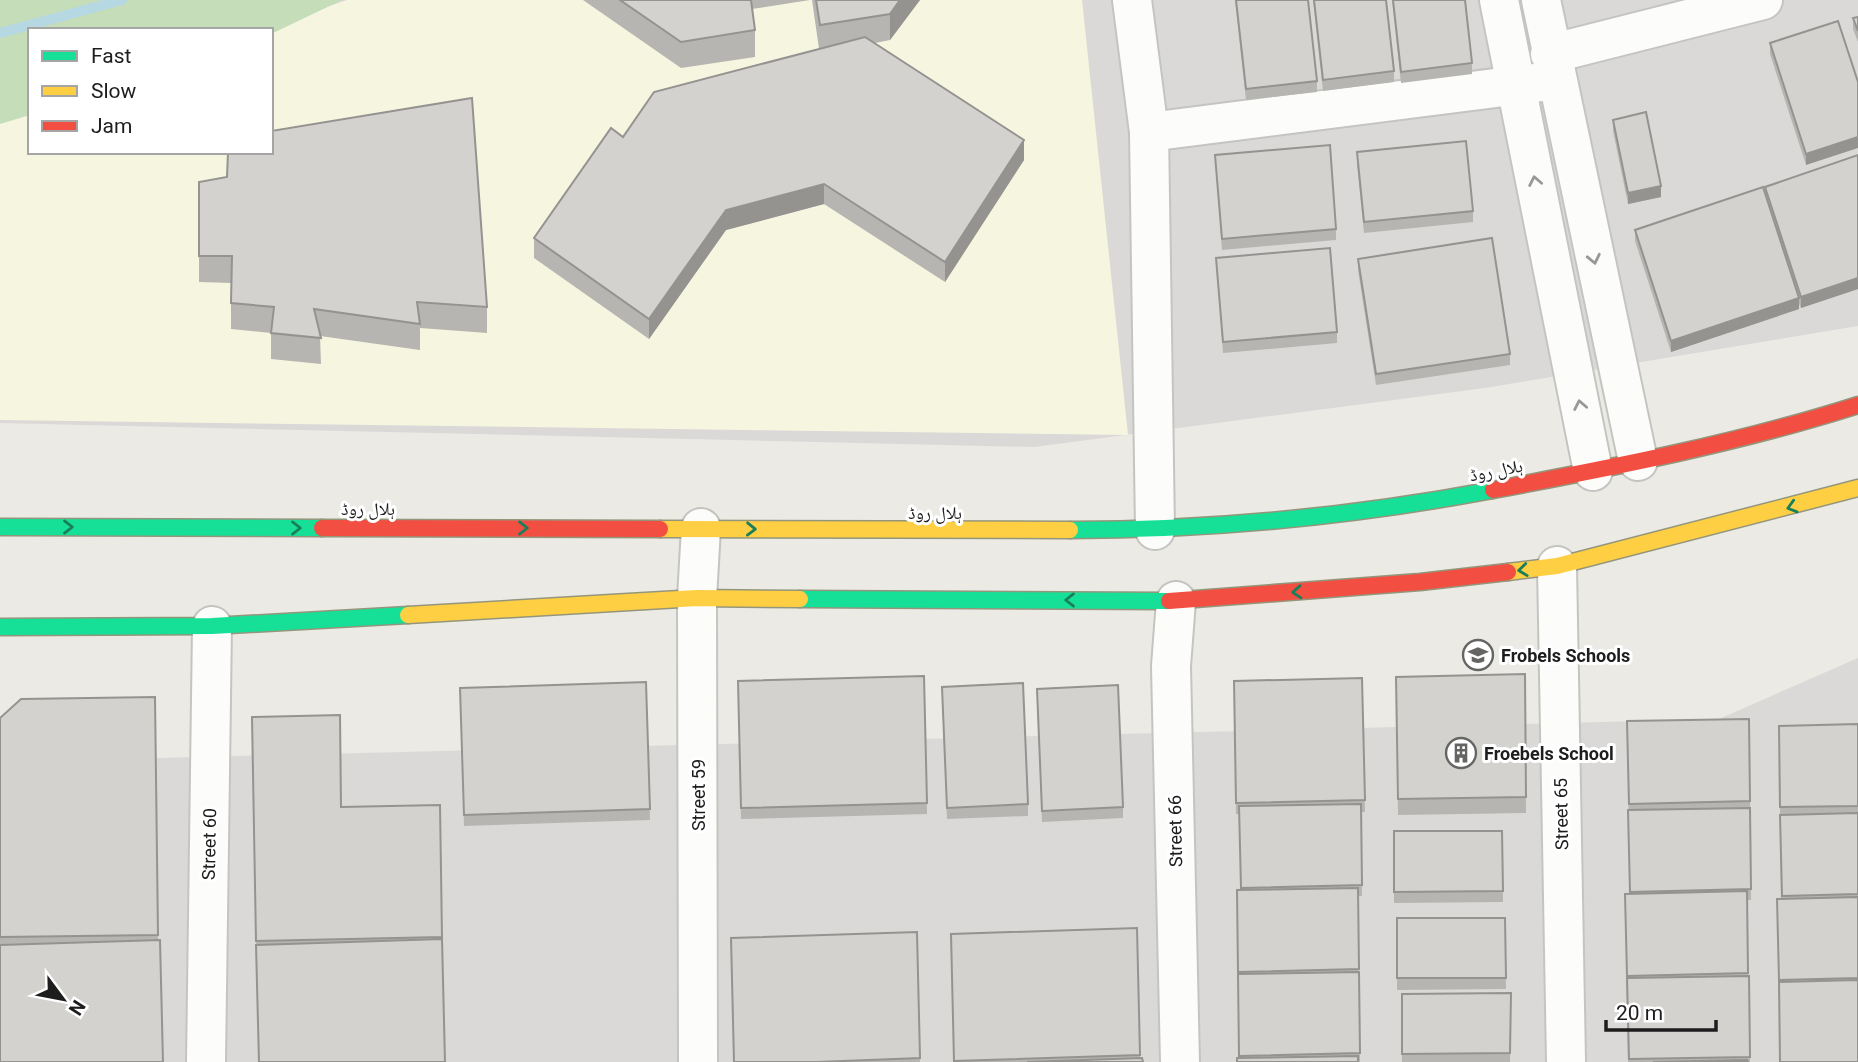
<svg xmlns="http://www.w3.org/2000/svg" width="1858" height="1062" font-family="Roboto,'Noto Naskh Arabic',sans-serif">
<style>
.residential{fill:#dbd9d7;fill-rule:evenodd}
.education{fill:#f6f6e0}
.forest{fill:#c5ddb8}
.lines{fill:none;stroke-linecap:round;stroke-linejoin:round}
.stream{stroke:#b5d8e2;stroke-width:10}
.street-casing{stroke:#c4c4c1;stroke-width:42}
.fast-casing{stroke:#94967c;stroke-width:19}
.slow-casing{stroke:#94967c;stroke-width:19}
.jam-casing{stroke:#94967c;stroke-width:19}
.street{stroke:#fcfcfb;stroke-width:38}
.fast{stroke:#16e098;stroke-width:16}
.slow{stroke:#ffcf43;stroke-width:16}
.jam{stroke:#f24e42;stroke-width:16}
.wall{fill:#b6b5b1}
.shaded-wall{fill:#949390}
.building{fill:#d4d2ce;stroke:#949390;stroke-width:2}
.oneway{stroke:#989897}
.oneway2{stroke:#1a7e5a}
.labels{text-anchor:middle;dominant-baseline:central;stroke-width:6;stroke-linejoin:round;paint-order:stroke}
.street-label{font-size:18px;fill:#1d1d1d;stroke:#fff}
.poi-label{font-size:18px;font-weight:bold;fill:#1d1d1d;stroke:#fff;text-anchor:start}
</style>
<rect width="100%" height="100%" fill="#eceae5"/>
<g class="residential">
<path d="M0,0H1858V326L1485,388L1034,447L0,423ZM30,30H271V152H30Z"/>
<path d="M1858,658V1062H0V762L1719,719Z"/>
</g>
<path class="education" d="M347,0H1082L1128,435L0,420V119L30,108V152H271V30H260Z"/>
<path class="forest" d="M0,0H342L271,34V30H30V115L0,124Z"/>
<g class="lines">
<path class="stream" d="M0,33L122,0"/>
<g class="street-casing">
<g id="street">
<path d="M1132,0L1149,132L1155,530"/>
<path d="M1499,0L1593,471"/>
<path d="M1541,0L1638,461"/>
<path d="M1550,54L1763,0"/>
<path d="M1149,132L1542,82"/>
<path d="M1557,566L1566,1062"/>
<path d="M1176,601L1171,666L1180,1062"/>
<path d="M206,1062L212,626"/>
<path d="M698,1062L697,598L701,528"/>
</g>
</g>
<g class="fast-casing">
<g id="fast">
<path d="M0,527L322,528"/>
<path d="M1070,530C1211,530 1354,516 1493,490"/>
<path d="M800,599L1169,601"/>
<path d="M0,627L212,626L408,615"/>
</g>
</g>
<g class="slow-casing">
<g id="slow">
<path d="M660,529L1070,530"/>
<path d="M1508,572L1557,566L1858,488"/>
<path d="M408,615L697,598L800,599"/>
</g>
</g>
<g class="jam-casing">
<g id="jam">
<path d="M1493,490C1615,467 1739,443 1858,405"/>
<path d="M322,528L660,529"/>
<path d="M1169,601L1420,582L1508,572"/>
</g>
</g>
<use href="#street" class="street"/>
<use href="#fast" class="fast"/>
<use href="#slow" class="slow"/>
<use href="#jam" class="jam"/>
</g>
<g class="wall">
<path d="M583,0H810L752,9L755,30V57L681,68Z"/>
<path d="M812,0H920L890,40L875,43L1024,160L945,282L824,204L726,230L649,339L534,258V238L623,137L819,49Z"/>
<path d="M1235,0H1308L1317,81V92L1246,100Z"/>
<path d="M1313,0H1386L1394,71V82L1323,91Z"/>
<path d="M1392,0H1465L1472,63V74L1401,83Z"/>
<path d="M1858,17V42L1853,29V18Z"/>
<path d="M1838,21L1806,165L1770,54V43Z"/>
<path d="M1613,120L1661,197L1628,204L1613,131Z"/>
<path d="M1357,152L1473,211V222L1364,233L1357,164Z"/>
<path d="M1215,155L1336,229V240L1222,250Z"/>
<path d="M1858,155V289L1801,308L1799,304V309L1671,352L1635,241V230L1765,192V187Z"/>
<path d="M227,177L487,307V333L420,328V350L320,336L321,364L271,359V333L231,329V283L199,282V256Z"/>
<path d="M1216,258L1337,332V343L1223,353Z"/>
<path d="M1358,259L1510,354V365L1376,385L1358,270Z"/>
<path d="M1525,674L1526,813L1398,815L1396,677Z"/>
<path d="M924,676L927,814L741,819L738,681Z"/>
<path d="M1362,678L1365,812H1361L1362,896H1358L1360,1062H1237L1239,1058L1237,890H1241L1239,814H1236L1234,681Z"/>
<path d="M646,682L650,820L464,826L460,688Z"/>
<path d="M155,697L158,940L0,1062V718Z"/>
<path d="M942,698L1028,804V816L947,819Z"/>
<path d="M1037,700L1123,807V818L1042,822Z"/>
<path d="M252,717L341,807L442,937V948L256,945Z"/>
<path d="M1627,721L1750,801L1751,900H1747L1750,1062H1628L1625,905L1630,894Z"/>
<path d="M1858,724V1062H1780L1777,899H1781L1779,726Z"/>
<path d="M1394,831H1502L1503,902L1394,903Z"/>
<path d="M1397,918H1505L1506,989L1397,990Z"/>
<path d="M1137,928L1140,1058L1143,1062H954L951,934Z"/>
<path d="M917,932L920,1062H734Z"/>
<path d="M1511,993L1510,1062H1402V994Z"/>
</g>
<g class="shaded-wall">
<path d="M900,0H920L890,40V14Z"/>
<path d="M1858,137V148L1806,165V154Z"/>
<path d="M1024,140V160L945,282V262Z"/>
<path d="M824,184V204L726,230L649,339V319L726,210Z"/>
<path d="M1661,186V197L1628,204V193Z"/>
<path d="M1858,278V289L1801,308V297Z"/>
<path d="M1799,298V309L1671,352V341Z"/>
</g>
<g class="building">
<path d="M620,0H751L755,30L681,42Z"/>
<path d="M816,0H900L890,14L820,25Z"/>
<path d="M1236,0H1308L1317,81L1246,89Z"/>
<path d="M1314,0H1386L1394,71L1323,80Z"/>
<path d="M1393,0H1465L1472,63L1401,72Z"/>
<path d="M1858,17V31L1853,18Z"/>
<path d="M1838,21L1858,82V137L1806,154L1770,43Z"/>
<path d="M865,37L1024,140L945,262L824,184L726,210L649,319L534,238L611,128L623,137L654,92Z"/>
<path d="M472,98L487,307L417,302L420,324L314,309L321,338L271,333L274,307L231,303L232,256H199V182L227,177L228,152H271V131Z"/>
<path d="M1646,112L1661,186L1628,193L1613,120Z"/>
<path d="M1466,141L1473,211L1364,222L1357,152Z"/>
<path d="M1330,145L1336,229L1222,239L1215,155Z"/>
<path d="M1858,155V278L1801,297L1765,187Z"/>
<path d="M1763,187L1799,298L1671,341L1635,230Z"/>
<path d="M1492,238L1510,354L1376,374L1358,259Z"/>
<path d="M1330,248L1337,332L1223,342L1216,258Z"/>
<path d="M1525,674L1526,797L1398,799L1396,677Z"/>
<path d="M924,676L927,803L741,808L738,681Z"/>
<path d="M1362,678L1365,800L1236,803L1234,681Z"/>
<path d="M646,682L650,809L464,815L460,688Z"/>
<path d="M1023,683L1028,804L947,808L942,687Z"/>
<path d="M1118,685L1123,807L1042,811L1037,689Z"/>
<path d="M155,697L158,935L0,937V718L21,699Z"/>
<path d="M340,715L341,807L440,805L442,937L256,941L252,717Z"/>
<path d="M1749,719L1750,801L1629,804L1627,721Z"/>
<path d="M1858,724V806L1780,807L1779,726Z"/>
<path d="M1361,804L1362,885L1241,888L1239,806Z"/>
<path d="M1750,808L1751,889L1630,892L1628,810Z"/>
<path d="M1858,813V894L1782,896L1780,815Z"/>
<path d="M1394,831H1502L1503,891L1394,892Z"/>
<path d="M1358,888L1359,969L1238,972L1237,890Z"/>
<path d="M1747,891L1748,973L1627,976L1625,894Z"/>
<path d="M1858,897V978L1779,980L1777,899Z"/>
<path d="M1397,918H1505L1506,978H1397Z"/>
<path d="M1137,928L1140,1055L954,1061L951,934Z"/>
<path d="M917,932L920,1058L817,1062H734L731,938Z"/>
<path d="M442,939L445,1062H259L256,945Z"/>
<path d="M160,940L163,1062H0V945Z"/>
<path d="M1359,972L1360,1053L1239,1056L1238,974Z"/>
<path d="M1749,976L1750,1057L1629,1059L1627,978Z"/>
<path d="M1858,980V1062H1780L1779,982Z"/>
<path d="M1511,993L1510,1053L1402,1054V994Z"/>
<path d="M1358,1056V1062H1237V1058Z"/>
<path d="M1142,1058L1143,1062H1027Z"/>
<path d="M1747,1060L1748,1062H1653Z"/>
</g>
<defs><path id="oneway-chevron" d="M-2-3.5L2.5 0L-2 3.5" fill="none" stroke-width="1.6" stroke-linecap="round" stroke-linejoin="round" transform="scale(1.75)"/></defs>
<g class="oneway">
<use href="#oneway-chevron" transform="translate(1535 181) rotate(-101)"/>
<use href="#oneway-chevron" transform="translate(1594 259) rotate(78)"/>
<use href="#oneway-chevron" transform="translate(1580 405) rotate(-101)"/>
</g>
<g class="oneway2">
<use href="#oneway-chevron" transform="translate(1792 507) rotate(164)"/>
<use href="#oneway-chevron" transform="translate(68 527)"/>
<use href="#oneway-chevron" transform="translate(296 528)"/>
<use href="#oneway-chevron" transform="translate(523 528)"/>
<use href="#oneway-chevron" transform="translate(751 529) rotate(1)"/>
<use href="#oneway-chevron" transform="translate(1523 570) rotate(173)"/>
<use href="#oneway-chevron" transform="translate(1297 592) rotate(176)"/>
<use href="#oneway-chevron" transform="translate(1070 600) rotate(-180)"/>
</g>
<defs>
<g id="school-ring" transform="scale(1.575)"><circle r="9.5" fill="#fff" stroke="#656563" stroke-width="1.5"/><path d="M0-5L7-2L0 1L-7-2ZM-4 1L0 2.5L4 1V4Q0 6-4 4Z" fill="#656563"/></g>
<g id="building-ring" transform="scale(1.575)"><circle r="9.5" fill="#fff" stroke="#656563" stroke-width="1.5"/><path d="M-4-6H4V6H1V3H-1V6H-4ZM-2.5-4.3h1.7v1.8h-1.7ZM.8-4.3h1.7v1.8H.8ZM-2.5-1h1.7V.8h-1.7ZM.8-1h1.7V.8H.8Z" fill="#656563"/></g>
</defs>
<g fill-rule="evenodd">
<use href="#school-ring" x="1478" y="655"/>
<use href="#building-ring" x="1461" y="753"/>
</g>
<g class="labels">
<g class="street-label">
<text transform="translate(1496 470) rotate(-11)">ہلال روڈ</text>
<text x="368" y="508">ہلال روڈ</text>
<text x="935" y="512">ہلال روڈ</text>
<text transform="translate(698 795) rotate(-90)">Street 59</text>
<text transform="translate(1561 814) rotate(-91)">Street 65</text>
<text transform="translate(1175 831) rotate(-91)">Street 66</text>
<text transform="translate(209 844) rotate(-89)">Street 60</text>
</g>
<g class="poi-label">
<text x="1501" y="655">Frobels Schools</text>
<text x="1484" y="753">Froebels School</text>
</g>
</g>
<rect x="28" y="28" width="245" height="126" fill="#ffffff" stroke="#a5a5a5" stroke-width="2"/>
<rect x="42" y="51" width="35" height="10" fill="#16e098" stroke="#a5a5a5" stroke-width="2"/>
<text x="91" y="63" font-size="21" fill="#1d1d1d">Fast</text>
<rect x="42" y="86" width="35" height="10" fill="#ffcf43" stroke="#a5a5a5" stroke-width="2"/>
<text x="91" y="98" font-size="21" fill="#1d1d1d">Slow</text>
<rect x="42" y="121" width="35" height="10" fill="#f24e42" stroke="#a5a5a5" stroke-width="2"/>
<text x="91" y="133" font-size="21" fill="#1d1d1d">Jam</text>
<g transform="translate(63 999) rotate(122)" stroke="#ffffff" stroke-width="5" paint-order="stroke">
<path d="M0-5L12 26L0 18L-12 26Z" fill="#1d1d1d"/>
<text y="-10" font-size="19" font-weight="bold" text-anchor="middle" fill="#1d1d1d">N</text>
</g>
<path d="M1606 1020v10h110v-10" fill="none" stroke="#1d1d1d" stroke-width="3.5"/>
<text x="1616" y="1020" font-size="21" fill="#1d1d1d" stroke="#ffffff" stroke-width="5" paint-order="stroke">20 m</text>
</svg>
